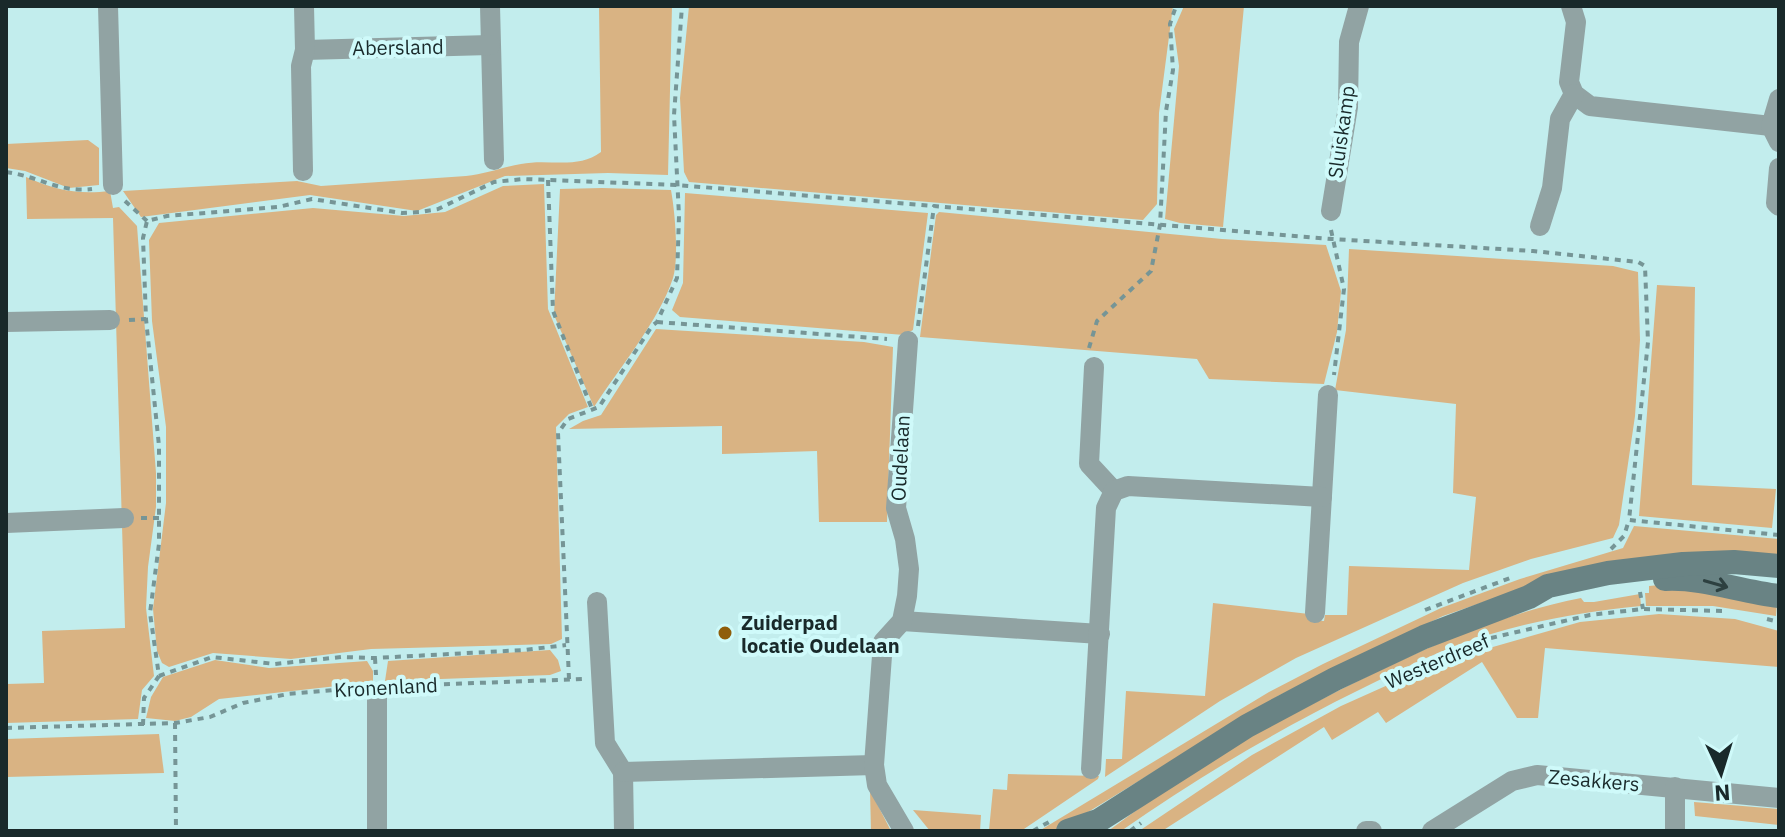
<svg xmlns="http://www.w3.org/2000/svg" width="1785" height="837" font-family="'IBM Plex Sans',sans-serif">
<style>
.green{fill:#d9b383}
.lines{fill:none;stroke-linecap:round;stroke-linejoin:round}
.path{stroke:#769596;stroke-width:4;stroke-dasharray:6 6;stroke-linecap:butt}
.street{stroke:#91a3a3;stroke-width:20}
.secondary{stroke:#698384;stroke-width:24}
.oneway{stroke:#2d4040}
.poi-dot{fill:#8f5d0a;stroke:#cffafa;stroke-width:3}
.labels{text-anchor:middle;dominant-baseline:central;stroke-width:8;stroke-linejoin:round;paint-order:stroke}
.street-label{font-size:20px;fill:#19292a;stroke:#cffafa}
.poi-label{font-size:20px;font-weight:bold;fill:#19292a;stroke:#cffafa;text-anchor:start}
</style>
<rect width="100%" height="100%" fill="#c2eded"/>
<g class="green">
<path d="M599,6H672L668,175L608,173L505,176L417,211L310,195L141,217L123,191L297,181L321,186L466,176C486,174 503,167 521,164C548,158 577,170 601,152Z"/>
<path d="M689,6H1173L1159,113L1157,204L1143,220L689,182L684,172L680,98Z"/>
<path d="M1184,6H1244L1223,227L1180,223L1165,219L1179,66L1174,29Z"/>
<path d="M88,140L99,148V185L69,188L25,171L6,168V144Z"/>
<path d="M26,177C55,190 78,195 110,191L113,208L119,207L137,226L156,473V507L148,567L146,608L154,676L142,690L138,719L6,723V684L44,683L42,631L125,628L113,218L27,219Z"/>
<path d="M544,184L548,309L588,407L569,414L556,427L562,639L551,644L371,649L291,659L213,653L169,667L162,663L157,651L153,609L166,503V427L152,321L149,240L159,223L313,208L404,216L445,212L503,186Z"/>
<path d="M602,188L671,190C675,212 679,258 673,278C660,319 618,370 594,407L554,315L560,189Z"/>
<path d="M685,193L928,213L913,330L904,335L680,317L672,310L683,283Z"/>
<path d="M939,212L1222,239L1326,245L1341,291L1337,332L1324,384L1209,379L1197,359L920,337L936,215Z"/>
<path d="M1349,249L1613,266L1638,272L1640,340L1635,416L1619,525L1613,538L1531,559L1463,583L1296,658L1220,701L1105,777L1106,759H1122L1126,691L1205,696L1213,603L1309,614V620L1324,621L1325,615H1347L1349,566L1469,570L1476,497L1453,493L1456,404L1335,390L1346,330Z"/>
<path d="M1657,285L1695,287L1692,485L1776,489L1772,528L1639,516Z"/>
<path d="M656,329L864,342L893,347L887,522H819L817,451L722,454V426L569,429L583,421L601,415Z"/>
<path d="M1634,526L1779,539V560L1542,582L1443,616L1278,696L1057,831H1039L1269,692L1323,664L1441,608L1520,579L1623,548Z"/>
<path d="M1681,583L1777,603L1776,616L1713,606H1646L1645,593H1649V586Z"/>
<path d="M1640,594L1641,606C1590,611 1541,619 1491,634C1445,647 1400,670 1357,691C1274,732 1197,778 1121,831H1108C1136,811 1163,790 1193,771C1250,735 1309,705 1370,675C1438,642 1506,613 1581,598L1584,602H1594Z"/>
<path d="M1659,614L1735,619L1779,631V667L1545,648L1538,718H1517L1482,662L1386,723L1378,712L1332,740L1324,727L1162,831H1139L1252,755L1341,706L1437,663L1580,622Z"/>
<path d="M550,650L558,660L561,671L550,675L385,681L388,661Z"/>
<path d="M215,660L269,668L367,661L373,671V682L219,699L191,717L175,721L146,718L151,697L163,677Z"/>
<path d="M159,734L164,773L6,777V739Z"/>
<path d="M1008,774L1099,776L1098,779L1021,831L989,830L993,789L1007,790Z"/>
<path d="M870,790L891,831H871Z"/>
<path d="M1694,802L1779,809V825L1695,816Z"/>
<path d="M913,810L981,815L980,831H930Z"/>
</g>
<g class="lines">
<g class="path">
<path d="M6,172C38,176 59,193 92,189"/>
<path d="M548,180L553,311L592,409"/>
<path d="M125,201L147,221"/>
<path d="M1331,230L1344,289L1334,375"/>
<path d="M129,320L146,319"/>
<path d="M657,322L887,339"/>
<path d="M918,326L934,206L1332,239L1533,251L1638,262L1645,266L1648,342L1629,520"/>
<path d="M1089,348L1097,321L1151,271L1160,225L1166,111L1173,70L1170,24L1176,6"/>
<path d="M141,518H159"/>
<path d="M1611,549L1624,536L1629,520L1779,535"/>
<path d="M1640,592L1643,609"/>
<path d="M1425,610L1510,578"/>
<path d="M1767,619L1779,622"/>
<path d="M1491,638L1590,615L1643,609L1723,611"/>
<path d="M375,658L376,675"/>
<path d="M159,676L212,657L275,664L342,657L375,658L525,650L566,645"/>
<path d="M569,679L558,433L568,419L599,407L652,326L657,322L677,278L679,216L674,115L682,6"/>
<path d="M396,686L583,679"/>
<path d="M175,723L176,831"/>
<path d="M143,725L144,698L159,676L150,613L159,544V446L146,319L143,238L147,221L167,216L278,207L312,199L402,213L420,212L438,209L494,182L523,179L677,185L934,206"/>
<path d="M6,728L175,723L210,717L243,703L288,694L359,688"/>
<path d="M1033,831L1049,822"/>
<path d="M1130,831L1141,823"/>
</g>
<g class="street">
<path d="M108,6L113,185"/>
<path d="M490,6L494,160"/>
<path d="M1571,6L1576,22L1569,82L1574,94L1590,106L1771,126"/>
<path d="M305,50L490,45"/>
<path d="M1779,99L1771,126L1779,142"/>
<path d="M1779,168L1776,203L1779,206"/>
<path d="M303,171L301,66L305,50L304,6"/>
<path d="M1331,211L1348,107L1349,42L1359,6"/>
<path d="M1540,226L1552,188L1560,119L1574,94"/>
<path d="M6,322L110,320"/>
<path d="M1094,367L1089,464L1114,491"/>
<path d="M6,523L124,518"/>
<path d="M597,602L605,743L623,772L624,831"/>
<path d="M1315,613L1328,395"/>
<path d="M902,621L1100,634"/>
<path d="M377,696V831"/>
<path d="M1091,769L1106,508L1114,491L1128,486L1322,497"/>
<path d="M623,772L874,765"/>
<path d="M904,831L877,785L874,765L883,642L902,621L907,596L909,569L905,539L896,508L908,341"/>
<path d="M1366,831H1372"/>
<path d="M1432,831L1512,781L1537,775L1779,798"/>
<path d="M1675,831V787"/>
</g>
<g class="secondary">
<path d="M1665,579C1705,577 1740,592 1779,596"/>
<path d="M1068,831L1098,821L1247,726L1335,679L1424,637L1529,597L1548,586L1608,573L1683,564L1734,562L1779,566"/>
</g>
</g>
<defs><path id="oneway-shaft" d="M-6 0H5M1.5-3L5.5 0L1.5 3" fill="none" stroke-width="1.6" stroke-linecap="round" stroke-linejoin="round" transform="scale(2)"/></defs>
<use class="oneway" href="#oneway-shaft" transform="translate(1716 584) rotate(16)"/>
<circle class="poi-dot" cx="725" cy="633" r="8"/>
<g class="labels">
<g class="street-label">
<text transform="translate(398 47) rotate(-1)">Abersland</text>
<text transform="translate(1341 132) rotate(-82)">Sluiskamp</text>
<text transform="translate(900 458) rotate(-87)">Oudelaan</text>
<text transform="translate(1437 661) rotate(-23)">Westerdreef</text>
<text transform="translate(386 687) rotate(-3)">Kronenland</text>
<text transform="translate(1594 780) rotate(5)">Zesakkers</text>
</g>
<g class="poi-label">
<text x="741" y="622">Zuiderpad<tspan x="741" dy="23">locatie Oudelaan</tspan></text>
</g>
</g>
<rect width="1785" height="837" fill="none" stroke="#19292a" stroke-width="16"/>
<g transform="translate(1721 773) rotate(176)" stroke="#cffafa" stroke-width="6" paint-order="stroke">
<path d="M0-6L14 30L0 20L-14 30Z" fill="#19292a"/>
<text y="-12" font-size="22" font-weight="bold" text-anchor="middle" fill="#19292a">N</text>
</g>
</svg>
